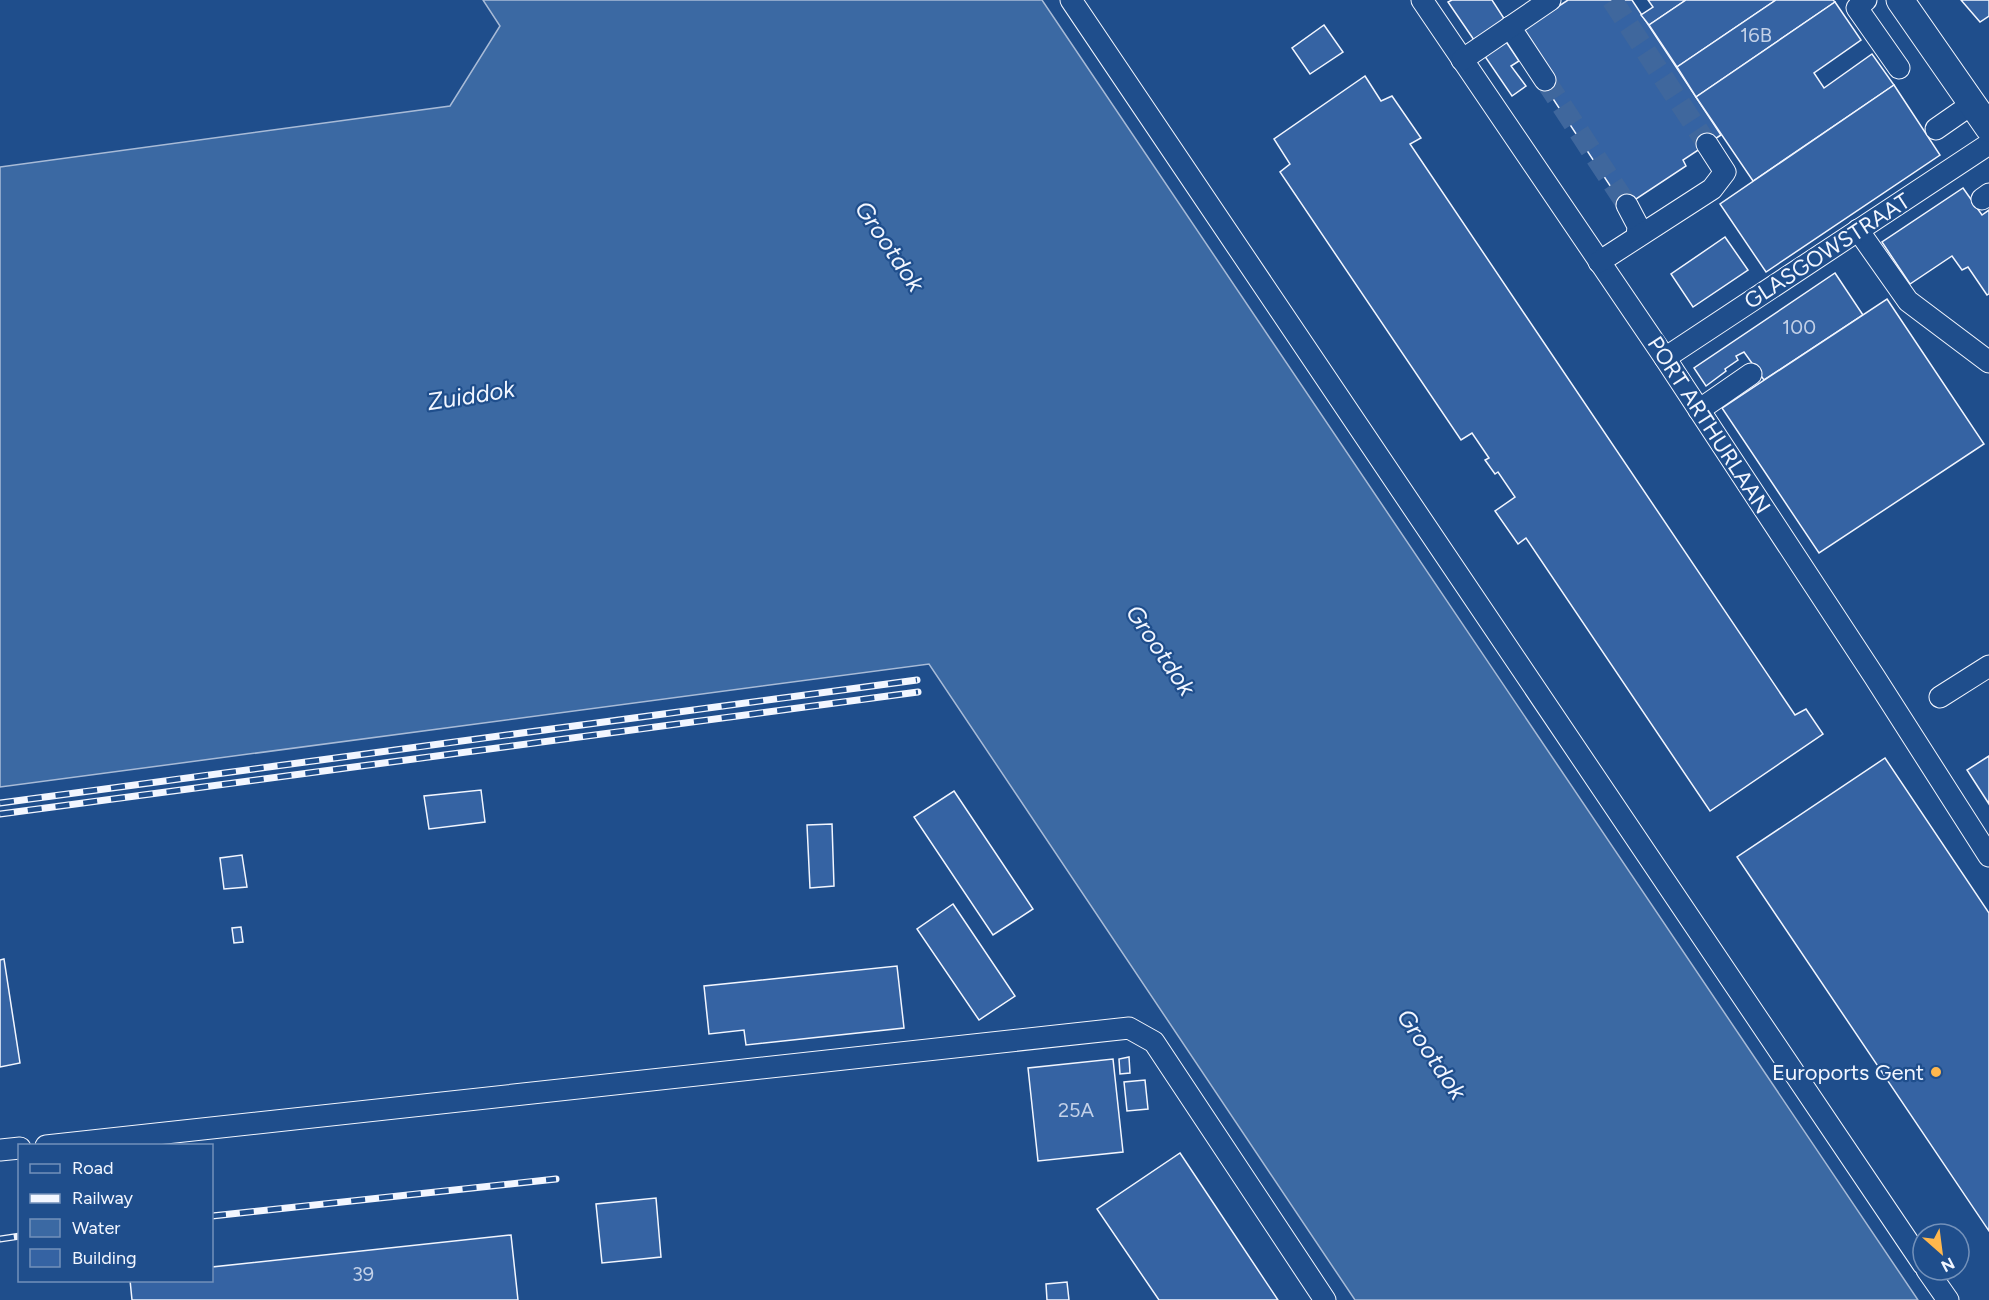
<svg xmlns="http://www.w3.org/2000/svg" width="1989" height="1300" font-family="Figtree,sans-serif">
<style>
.water{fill:#3b69a3;stroke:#a8bbd7;stroke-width:1.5}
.building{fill:#3563a3;stroke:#f2f6ff;stroke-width:1.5}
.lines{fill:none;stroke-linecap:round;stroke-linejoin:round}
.minor-tunnel{stroke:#3f679d;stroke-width:21;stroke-dasharray:21 10;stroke-linecap:butt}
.minor-casing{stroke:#f2f6ff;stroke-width:23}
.major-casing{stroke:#f2f6ff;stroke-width:29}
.minor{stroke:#1f4e8c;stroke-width:21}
.major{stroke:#1f4e8c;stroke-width:27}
.rail-casing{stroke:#f2f6ff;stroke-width:7}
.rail{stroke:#1f4e8c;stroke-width:4.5;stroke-dasharray:14;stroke-linecap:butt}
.poi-dot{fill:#ffb74d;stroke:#1f4e8c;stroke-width:2}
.labels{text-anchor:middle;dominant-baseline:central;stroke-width:4.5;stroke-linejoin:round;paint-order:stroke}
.number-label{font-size:20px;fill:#c3d1e8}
.street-label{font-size:22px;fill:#f2f6ff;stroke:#1f4e8c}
.poi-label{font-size:22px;fill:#f2f6ff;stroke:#1f4e8c;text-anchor:end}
.water-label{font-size:24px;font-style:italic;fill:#f2f6ff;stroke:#1f4e8c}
</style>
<rect width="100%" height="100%" fill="#1f4e8c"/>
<path class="water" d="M483,0H1042L1918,1300H1355L929,664L0,787V167L450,106L500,26Z"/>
<g class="building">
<path d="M1452,0H1492L1505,20L1474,40L1448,2Z"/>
<path d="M1568,0H1632L1721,135L1683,160L1686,166L1624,207L1542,82L1521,31Z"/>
<path d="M1648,0H1686L1649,25L1641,15L1653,7Z"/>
<path d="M1686,0H1776L1677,67L1649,25Z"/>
<path d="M1776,0H1833L1835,2L1696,97L1677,67Z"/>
<path d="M1961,0H1989V16L1980,22Z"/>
<path d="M1835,2L1861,40L1814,73L1824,88L1872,54L1894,85L1753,181L1696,97Z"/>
<path d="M1324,25L1343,52L1310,74L1292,48Z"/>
<path d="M1505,40L1519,61L1511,66L1526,86L1512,96L1484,55Z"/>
<path d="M1365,76L1381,101L1392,96L1421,138L1410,144L1795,715L1806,709L1823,734L1710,811L1526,538L1518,544L1495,511L1515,497L1498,472L1495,474L1485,460L1489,458L1472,433L1461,440L1280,172L1290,164L1274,139Z"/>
<path d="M1894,85L1940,155L1766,272L1720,204Z"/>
<path d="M1963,188L1982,215L1989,210V294L1987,295L1968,267L1962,270L1952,256L1910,284L1882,242Z"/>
<path d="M1725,237L1748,270L1693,307L1671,274Z"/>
<path d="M1835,273L1863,315L1764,380L1744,352L1736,356L1738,360L1725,369L1726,371L1706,386L1694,368Z"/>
<path d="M1887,299L1984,444L1819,553L1722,408Z"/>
<path d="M1989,756V804L1967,770Z"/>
<path d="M1885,758L1989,913V1231L1737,857Z"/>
<path d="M481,790L485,822L429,829L424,796Z"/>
<path d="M954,791L1033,909L993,935L914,817Z"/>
<path d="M832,824L834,886L810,888L807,825Z"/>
<path d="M242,855L247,887L224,889L220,858Z"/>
<path d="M953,904L1015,996L979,1020L917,929Z"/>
<path d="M241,927L243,942L234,943L232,928Z"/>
<path d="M4,959L20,1063L0,1067V960Z"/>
<path d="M897,966L904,1028L746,1045L744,1030L709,1034L704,986Z"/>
<path d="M1129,1057L1130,1073L1120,1074L1119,1059Z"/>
<path d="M1113,1059L1123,1152L1038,1161L1028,1068Z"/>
<path d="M1145,1080L1148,1109L1127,1111L1124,1082Z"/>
<path d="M1180,1153L1278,1300H1159L1097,1209Z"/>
<path d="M656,1198L661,1257L602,1263L596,1204Z"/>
<path d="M511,1235L518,1300H132L130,1280H212V1267Z"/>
<path d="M1067,1282L1069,1300H1047L1046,1284Z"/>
</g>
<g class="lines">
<g class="minor-tunnel">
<path d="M1612,0L1707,144"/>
<path d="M1545,80L1627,205"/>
</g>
<g class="minor-casing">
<g id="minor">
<path d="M1071,0L1923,1264"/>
<path d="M1422,0L1665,358L1874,676L1989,856"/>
<path d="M1866,0L1857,8L1899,68"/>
<path d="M1510,27L1545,80"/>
<path d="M1462,60L1550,0"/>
<path d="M1936,129L1972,104"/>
<path d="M1982,199L1989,194"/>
<path d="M1627,205L1638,226L1637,237"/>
<path d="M1858,230L1908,301L1989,362"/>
<path d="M1599,262L1712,189L1725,172L1707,144"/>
<path d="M1665,358L1989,144"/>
<path d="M1699,410L1751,374"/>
<path d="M1940,697L1989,666"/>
<path d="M46,1146L1129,1028L1154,1042L1325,1300"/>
<path d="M0,1150L20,1148"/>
<path d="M1927,1270L1948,1300"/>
</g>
</g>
<g class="major-casing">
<path id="major" d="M1900,0L1989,128"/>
</g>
<use href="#minor" class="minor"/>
<use href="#major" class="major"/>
<g class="rail-casing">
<g id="rail">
<path d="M0,803L917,680"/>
<path d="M0,814L918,692"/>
<path d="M212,1216L556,1179"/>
<path d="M0,1239L20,1236"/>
</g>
</g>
<use href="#rail" class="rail"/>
</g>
<circle class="poi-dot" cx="1936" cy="1072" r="6"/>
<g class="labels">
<g class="number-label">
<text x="1756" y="35">16B</text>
<text x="1799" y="327">100</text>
<text x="1076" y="1110">25A</text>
<text x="363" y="1274">39</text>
</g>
<g class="street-label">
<text transform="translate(1827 251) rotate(-33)">GLASGOWSTRAAT</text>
<text transform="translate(1709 425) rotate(57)">PORT ARTHURLAAN</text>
</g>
<g class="poi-label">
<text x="1924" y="1072">Euroports Gent</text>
</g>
<g class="water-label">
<text transform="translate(890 246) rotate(56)">Grootdok</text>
<text transform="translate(471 395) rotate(-9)">Zuiddok</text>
<text transform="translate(1161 650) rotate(56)">Grootdok</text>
<text transform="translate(1432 1054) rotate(56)">Grootdok</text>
</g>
</g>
<rect x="18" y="1144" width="195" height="138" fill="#1f4e8c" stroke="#7391ba" stroke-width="1.5"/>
<rect x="30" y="1164" width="30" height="9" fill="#1f4e8c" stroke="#7391ba" stroke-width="1.5"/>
<text x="72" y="1174" font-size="18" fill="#f2f6ff">Road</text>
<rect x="30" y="1194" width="30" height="9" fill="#f2f6ff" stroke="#7391ba" stroke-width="1.5"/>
<text x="72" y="1204" font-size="18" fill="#f2f6ff">Railway</text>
<rect x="30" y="1219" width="30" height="18" fill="#3b69a3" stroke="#7391ba" stroke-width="1.5"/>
<text x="72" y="1234" font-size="18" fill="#f2f6ff">Water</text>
<rect x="30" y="1249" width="30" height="18" fill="#3563a3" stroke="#7391ba" stroke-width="1.5"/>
<text x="72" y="1264" font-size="18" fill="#f2f6ff">Building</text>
<g transform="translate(1941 1252) rotate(152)"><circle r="28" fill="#1f4e8c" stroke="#7391ba" stroke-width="1.5"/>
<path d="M0-4.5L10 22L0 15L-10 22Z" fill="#ffb74d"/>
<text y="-9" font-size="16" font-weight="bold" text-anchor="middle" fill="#f2f6ff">N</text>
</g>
</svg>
